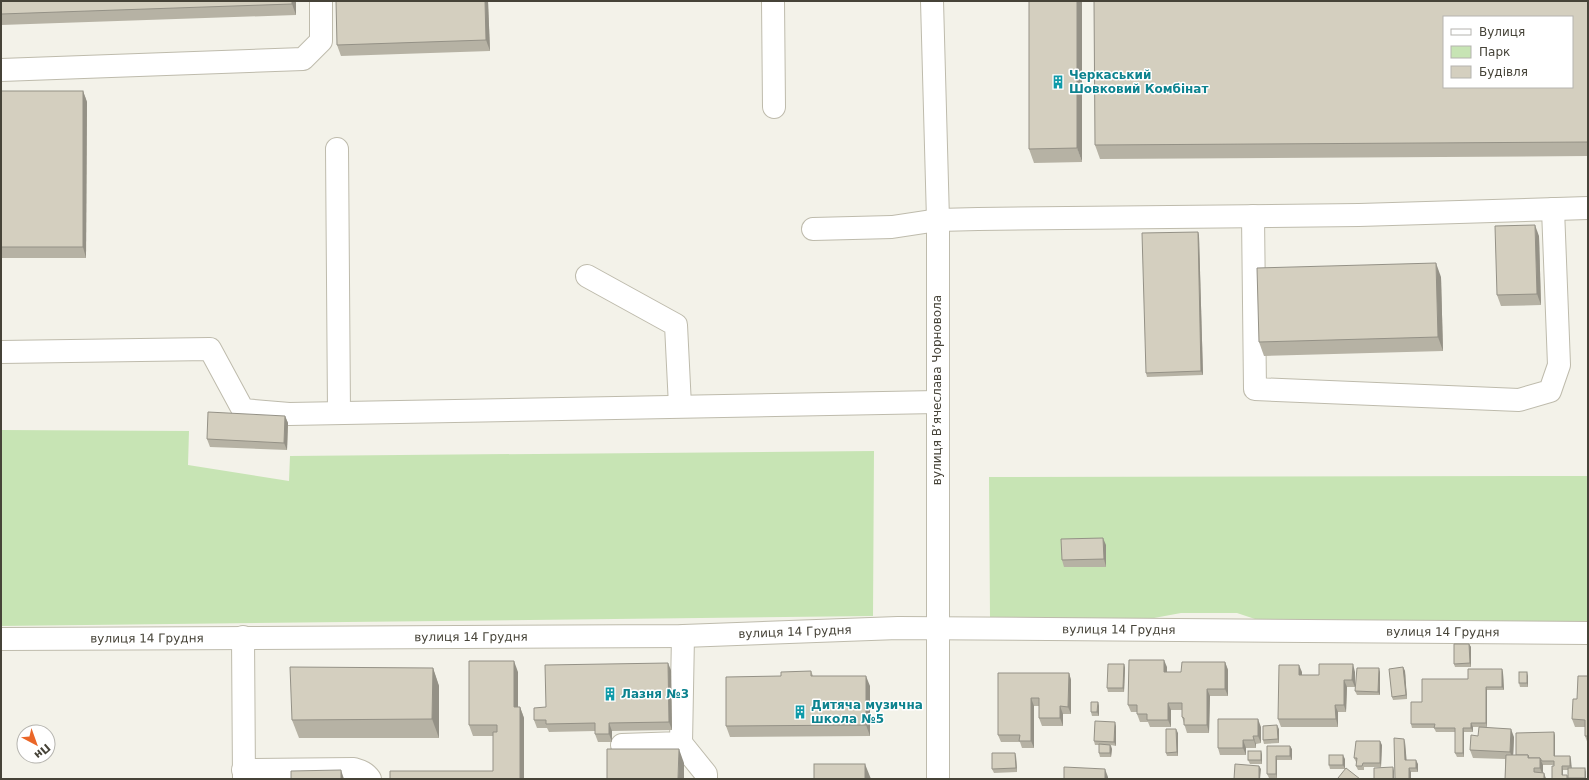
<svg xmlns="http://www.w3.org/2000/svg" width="1589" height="780" font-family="'DejaVu Sans',sans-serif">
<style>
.green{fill:#c7e4b4}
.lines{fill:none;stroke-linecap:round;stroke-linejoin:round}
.minor-casing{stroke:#bebbac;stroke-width:24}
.minor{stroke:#fff;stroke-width:22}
.wall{fill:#b6b2a4;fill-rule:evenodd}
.shaded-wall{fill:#949186}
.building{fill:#d4cfbf;stroke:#949186;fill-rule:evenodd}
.labels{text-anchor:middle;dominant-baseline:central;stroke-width:3;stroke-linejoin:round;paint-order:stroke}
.culture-label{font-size:12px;font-weight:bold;fill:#0d838f;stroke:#fff;text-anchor:start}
.street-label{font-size:12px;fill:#464338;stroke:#fff}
</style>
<rect width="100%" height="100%" fill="#f3f2e9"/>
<g class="green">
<path d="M1,430L189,431L188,465L289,481L290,456L874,451L873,616L1,626Z"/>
<path d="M1588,476V623L1261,621L1237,613H1181L1154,618H990L989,477Z"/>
</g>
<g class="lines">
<g class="minor-casing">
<g id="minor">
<path d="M773,1L774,107"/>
<path d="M932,1L938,220V779"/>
<path d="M1,70L303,59L321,41V1"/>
<path d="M337,149L339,412"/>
<path d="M1253,216L1255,389L1519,400L1550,391L1559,365L1553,209"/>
<path d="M813,229L892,227L938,220L978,219L1359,215L1588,208"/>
<path d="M587,276L676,325L680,406"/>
<path d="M1,352L210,349L243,410L289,414L937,402"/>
<path d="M243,637L244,779"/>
<path id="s1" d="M1,639L683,636L898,628L1588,633"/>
<path d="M681,743L706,774V779"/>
<path d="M622,745L681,743L683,636"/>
<path d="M243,770L354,769C361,771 366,773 370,779"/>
</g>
</g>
<use href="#minor" class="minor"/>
</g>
<g class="wall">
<path d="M1,1H296V15L1,25Z"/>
<path d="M488,1L490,51L341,56L337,45Z"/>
<path d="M1029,1L1082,162L1034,163L1029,149Z"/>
<path d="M1588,1V156L1100,159L1095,145Z"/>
<path d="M1,91H83L87,102L86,258H1Z"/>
<path d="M1198,232L1199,236L1203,375L1147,377L1146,373Z"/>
<path d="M1539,236L1541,305L1501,306L1497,295Z"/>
<path d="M1441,277L1443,351L1264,356L1259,342Z"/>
<path d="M285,416L288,423L287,450L210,447L207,439Z"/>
<path d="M1106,545V567H1064L1062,560Z"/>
<path d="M1469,644L1471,647V667H1455L1454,664Z"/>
<path d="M1225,662L1228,670V696H1210L1209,733H1187L1182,717V710H1171V727H1150L1148,722H1140L1137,714V712H1131L1128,705L1167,667V672H1181Z"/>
<path d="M1124,664L1125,668L1124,692H1108L1107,688Z"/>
<path d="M1403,667L1405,671L1407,699L1393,700L1392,697Z"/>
<path d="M433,668L439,686V738H299L292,720Z"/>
<path d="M1502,669L1503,673L1504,690H1487V727H1473V732H1464V757H1457L1455,753V732H1436L1434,728H1412L1411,724L1422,702L1468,679Z"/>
<path d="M671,670L672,730L612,731V742H598L595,734V731L549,732L547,728H537L534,720L546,707Z"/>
<path d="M811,671L813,676L870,686V736L730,737L726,726L781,676Z"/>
<path d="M518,672V707H520L524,718L493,771V736H473L469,725Z"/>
<path d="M1302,672V675H1319L1355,672V687H1347L1346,712H1338V727H1281L1278,719Z"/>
<path d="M1380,672V695H1357L1355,691Z"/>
<path d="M998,673H1069L1071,680V714H1063V726H1042L1039,718V706H1034V748H1022L1020,742H1001L998,735Z"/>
<path d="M1528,676V687H1520L1519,683Z"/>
<path d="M1588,676V744L1585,736V727H1575L1572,719L1577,699Z"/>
<path d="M1098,702L1099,706V716H1092L1091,712Z"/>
<path d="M1116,726V746L1111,745L1112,749L1111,757H1100L1099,753V745H1095L1094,741Z"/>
<path d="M1261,727V743L1256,744V748H1246V755H1220L1218,748Z"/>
<path d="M1279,729V743L1264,744L1263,740Z"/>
<path d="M1554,732L1555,736V756H1570L1571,760V768L1586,772V779H1552L1554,765H1543V773H1544L1546,779H1505V759L1473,758L1470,750L1514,737L1513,755H1516ZM1563,770H1568V777L1567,775H1563Z"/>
<path d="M1178,733V756H1167L1166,753Z"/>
<path d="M1405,742L1406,760L1418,764V772H1411V779H1395Z"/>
<path d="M1382,745L1381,767H1364V770H1358L1356,766V762L1354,758Z"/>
<path d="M1267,746L1292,749V760H1277V778H1269L1267,774Z"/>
<path d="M1261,751L1262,755V764H1250L1248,760Z"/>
<path d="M1016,756L1017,772L994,773L992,769Z"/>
<path d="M1345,759V769H1330L1329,765Z"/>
</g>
<g class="shaded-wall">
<path d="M292,1H296V15L292,4Z"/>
<path d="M485,1H488L490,51L486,40Z"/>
<path d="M1077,1H1082V162L1077,148Z"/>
<path d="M83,91L87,102L86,258L83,247Z"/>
<path d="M1535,225L1539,236L1541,305L1537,294Z"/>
<path d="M1198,232L1199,236L1203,375L1201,371Z"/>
<path d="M1436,263L1441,277L1443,351L1438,337Z"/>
<path d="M285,416L288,423L287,450L284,443Z"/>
<path d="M1103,538L1106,545V567L1104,559Z"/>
<path d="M1469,644L1471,647V667L1470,663Z"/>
<path d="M1164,660L1167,667V680L1164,672Z"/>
<path d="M514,661L518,672V718L514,707Z"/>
<path d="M1225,662L1228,670V696L1225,689Z"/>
<path d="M668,663L671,670L672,730L669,722Z"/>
<path d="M1124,664L1125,668L1124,692L1123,688Z"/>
<path d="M1353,664L1355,672V687L1352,680Z"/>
<path d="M1299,665L1302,672V682L1299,675Z"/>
<path d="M1403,667L1405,671L1407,699L1406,695Z"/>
<path d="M433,668L439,686V738L432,719Z"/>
<path d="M1379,668L1380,672V695L1378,692Z"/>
<path d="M1502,669L1503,673L1504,690L1502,687Z"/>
<path d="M1527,672L1528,676V687L1527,683Z"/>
<path d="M1069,673L1071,680V714L1068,707Z"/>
<path d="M866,676L870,686V736L866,725Z"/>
<path d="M1344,680L1347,687L1346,712L1344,705Z"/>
<path d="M1486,687L1487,690V727L1486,723Z"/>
<path d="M1207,689L1210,696L1209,733L1207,725Z"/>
<path d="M1031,698L1034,706V748L1031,741Z"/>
<path d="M1098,702L1099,706V716L1097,712Z"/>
<path d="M1168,703L1171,710V727L1168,720Z"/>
<path d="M1335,705L1338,712V727L1336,719Z"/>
<path d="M1060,706L1063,714V726L1060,718Z"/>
<path d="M520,707L524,718V779H520Z"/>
<path d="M1258,719L1261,727V743L1258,736Z"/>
<path d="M1115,722L1116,726V746L1114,742Z"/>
<path d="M609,723L612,731V742L609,734Z"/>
<path d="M1471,723L1473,727V732L1471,728Z"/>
<path d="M1277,725L1279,729V743L1278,739Z"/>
<path d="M1463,728L1464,732V757L1463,753Z"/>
<path d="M1176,729L1178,733V756L1177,752Z"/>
<path d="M1511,729L1514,737L1513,760L1510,752Z"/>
<path d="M1554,732L1555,736V760L1554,756Z"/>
<path d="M1253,736L1256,744V748Z"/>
<path d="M1404,739L1405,742L1407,764L1405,760Z"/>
<path d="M1243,740L1246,748V755L1243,748Z"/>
<path d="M1380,741L1382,745L1381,767L1380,763Z"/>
<path d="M1110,745L1112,749L1111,757L1110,753Z"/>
<path d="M1290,746L1292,749V760L1290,756Z"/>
<path d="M679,749L684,763V779H678Z"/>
<path d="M1261,751L1262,755V764L1261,760Z"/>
<path d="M1015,753L1016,756L1017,772L1016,768Z"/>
<path d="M1343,755L1345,759V769L1343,765Z"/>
<path d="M1276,756L1277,760V778L1276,774Z"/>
<path d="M1570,756L1571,760L1572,770L1570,766Z"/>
<path d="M1540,758L1543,765V776L1540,768Z"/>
<path d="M1416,760L1418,764V772L1416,768Z"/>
<path d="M865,764L871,779H865Z"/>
<path d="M1259,766L1261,769L1260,779H1259Z"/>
<path d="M1562,766L1563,770V779L1562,775Z"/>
<path d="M1393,767L1394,771V779H1393Z"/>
<path d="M1409,768L1411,772V779H1409Z"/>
<path d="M1585,768L1586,772V779H1585Z"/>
<path d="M1105,769L1108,777V779H1105Z"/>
<path d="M341,770L344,779H341Z"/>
<path d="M1544,773L1546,779H1544Z"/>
</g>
<g class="building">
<path d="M1,1H292V4L1,14Z"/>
<path d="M336,1H485L486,40L337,45Z"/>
<path d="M1029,1H1077V148L1029,149Z"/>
<path d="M1094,1H1588V142L1095,145ZM1444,17H1572V87H1444Z"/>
<rect x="1" y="91" width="82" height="156"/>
<path d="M1535,225L1537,294L1497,295L1495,226Z"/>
<path d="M1198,232L1201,371L1146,373L1142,233Z"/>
<path d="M1436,263L1438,337L1259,342L1257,268Z"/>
<path d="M208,412L285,416L284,443L207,439Z"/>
<path d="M1103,538L1104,559L1062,560L1061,539Z"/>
<path d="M1454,644H1469L1470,663L1454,664Z"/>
<path d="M1129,660H1164V672H1181L1182,662H1225V689H1207V725H1184V718L1182,717V703H1168V720H1147V714H1137V705H1128Z"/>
<path d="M469,661H514V707H520V779H390V771H493V732H497V725H469Z"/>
<path d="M668,663L669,722L609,723V734H595V723L546,724V720H534V708L546,707L545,665Z"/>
<path d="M1108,664H1124L1123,688H1107Z"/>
<path d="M1319,664H1353L1352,680H1344V705H1335L1336,719H1278L1279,665H1299V675H1319Z"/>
<path d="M290,667L433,668L432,719L292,720Z"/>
<path d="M1403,667L1406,695L1392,697L1389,669Z"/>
<path d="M1357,668H1379L1378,692L1355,691Z"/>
<path d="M1468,669H1502V687H1486V723H1471V728H1463V753H1455V728H1434L1435,724H1411V702H1422V679H1468Z"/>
<path d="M811,671V676H866V725L726,726V677L781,676V672Z"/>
<rect x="1519" y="672" width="8" height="11"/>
<path d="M998,673H1069L1068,707L1060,706V718H1039V698H1031V741H1019L1020,735H998Z"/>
<path d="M1578,676H1588V736H1585V720L1572,719L1573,699H1577Z"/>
<path d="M1091,702H1098L1097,712H1091Z"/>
<path d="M1218,719H1258V736H1253L1254,740H1243V748H1218Z"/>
<path d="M1095,721L1115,722L1114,742L1094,741Z"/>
<path d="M1277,725L1278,739L1263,740V726Z"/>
<path d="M1479,727L1511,729L1510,752L1470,750L1471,735L1478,736Z"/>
<path d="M1166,729H1176L1177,752L1166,753Z"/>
<path d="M1554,732V756H1570V766H1562V775H1567V779H1552V766H1554V761H1542L1540,758H1529L1528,755H1516V733Z"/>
<path d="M1394,738L1404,739L1405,760H1416V768H1409V779H1395Z"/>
<path d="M1356,741H1380V763H1363L1362,766H1356L1357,758H1354Z"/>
<path d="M1099,744L1110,745V753H1099Z"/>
<path d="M1267,746H1290V756H1276V774H1267Z"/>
<path d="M607,749H679L678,779H607Z"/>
<rect x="1248" y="751" width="13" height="9"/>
<path d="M992,753H1015L1016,768L992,769Z"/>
<rect x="1329" y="755" width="14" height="10"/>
<path d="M1506,755H1528V758H1540V768H1534V772L1544,773V779H1505Z"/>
<rect x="814" y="764" width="51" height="15"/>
<path d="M1235,764L1259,766V779H1234Z"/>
<path d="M1064,767L1105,769V779H1064Z"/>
<path d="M1393,767V779H1374V768Z"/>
<path d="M1346,768L1360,779H1340L1338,778Z"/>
<rect x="1568" y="768" width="17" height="10"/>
<path d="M341,770V779H291V771Z"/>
</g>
<defs>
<g id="building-bare" transform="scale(1.08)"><path d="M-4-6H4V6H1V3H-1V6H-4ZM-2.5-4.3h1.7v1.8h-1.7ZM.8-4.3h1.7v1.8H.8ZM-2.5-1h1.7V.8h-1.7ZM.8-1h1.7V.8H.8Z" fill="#0f9aa8" stroke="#fff" stroke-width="2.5" paint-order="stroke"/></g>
</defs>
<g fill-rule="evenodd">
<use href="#building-bare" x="1058" y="82"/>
<use href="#building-bare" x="610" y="694"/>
<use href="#building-bare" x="800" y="712"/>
</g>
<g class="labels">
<g class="culture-label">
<text x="1069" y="75">Черкаський<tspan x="1069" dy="14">Шовковий Комбінат</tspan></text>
<text x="621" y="694">Лазня №3</text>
<text x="811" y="705">Дитяча музична<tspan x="811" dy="14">школа №5</tspan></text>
</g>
<g class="street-label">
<text transform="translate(937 390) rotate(-90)">вулиця Вʼячеслава Чорновола</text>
<text stroke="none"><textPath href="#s1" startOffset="1118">вулиця 14 Грудня</textPath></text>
<text stroke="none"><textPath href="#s1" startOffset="794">вулиця 14 Грудня</textPath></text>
<text stroke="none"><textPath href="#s1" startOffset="1442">вулиця 14 Грудня</textPath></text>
<text stroke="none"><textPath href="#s1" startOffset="470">вулиця 14 Грудня</textPath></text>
<text stroke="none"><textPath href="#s1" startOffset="146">вулиця 14 Грудня</textPath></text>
</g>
</g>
<rect width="1589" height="780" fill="none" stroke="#464338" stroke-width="4"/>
<rect x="1443" y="16" width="130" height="72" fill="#ffffff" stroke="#b5b4af"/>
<rect x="1451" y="29" width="20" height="6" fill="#ffffff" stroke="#b5b4af"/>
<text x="1479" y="36" font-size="12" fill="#464338">Вулиця</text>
<rect x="1451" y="46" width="20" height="12" fill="#c7e4b4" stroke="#b5b4af"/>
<text x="1479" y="56" font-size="12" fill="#464338">Парк</text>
<rect x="1451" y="66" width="20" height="12" fill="#d4cfbf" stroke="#b5b4af"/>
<text x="1479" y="76" font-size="12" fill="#464338">Будівля</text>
<g transform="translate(36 744) rotate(139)"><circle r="19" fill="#ffffff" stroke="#b5b4af"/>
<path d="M0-3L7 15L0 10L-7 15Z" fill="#ea6628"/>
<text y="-6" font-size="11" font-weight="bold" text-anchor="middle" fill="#464338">Пн</text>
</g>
</svg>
